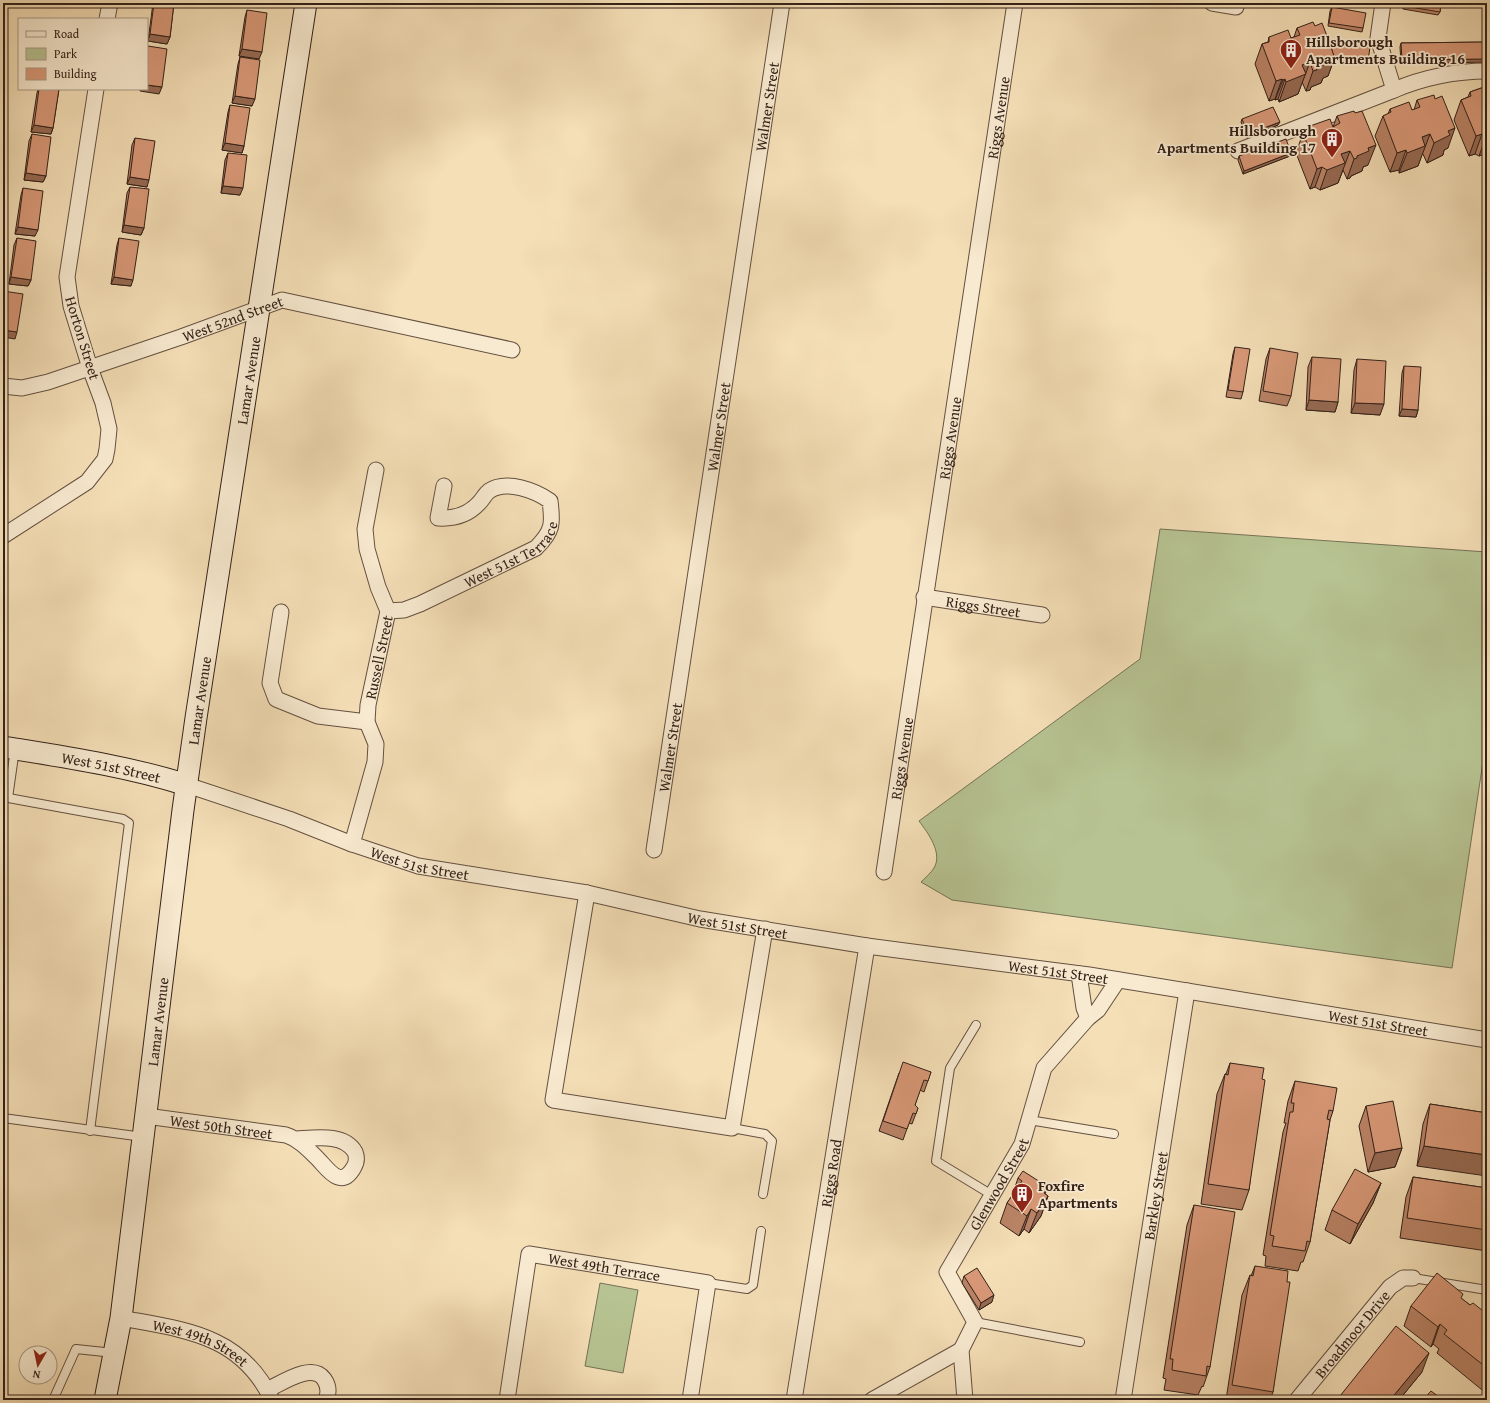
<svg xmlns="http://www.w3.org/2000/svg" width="1490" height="1403" font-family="'Gentium Book Plus',serif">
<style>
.green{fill:#b7c392;stroke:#757256}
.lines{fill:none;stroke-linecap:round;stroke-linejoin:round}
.lane-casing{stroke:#645040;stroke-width:10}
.street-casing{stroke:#645040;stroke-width:17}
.secondary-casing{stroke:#332119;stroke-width:23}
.lane{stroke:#f8ead0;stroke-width:8}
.street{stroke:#f8ead0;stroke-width:15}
.secondary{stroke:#f8ead0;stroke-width:21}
.wall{fill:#ba8366;stroke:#332119}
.shaded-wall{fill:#976a53;stroke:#332119}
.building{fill:#d89877;stroke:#332119}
.labels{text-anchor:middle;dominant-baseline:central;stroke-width:3.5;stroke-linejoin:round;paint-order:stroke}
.poi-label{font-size:15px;font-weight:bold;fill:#332119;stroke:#f8ead0;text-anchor:start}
.street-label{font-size:15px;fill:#332119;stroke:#f8ead0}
</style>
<rect width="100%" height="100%" fill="#f5dfb7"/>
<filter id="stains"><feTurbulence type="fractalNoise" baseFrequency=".005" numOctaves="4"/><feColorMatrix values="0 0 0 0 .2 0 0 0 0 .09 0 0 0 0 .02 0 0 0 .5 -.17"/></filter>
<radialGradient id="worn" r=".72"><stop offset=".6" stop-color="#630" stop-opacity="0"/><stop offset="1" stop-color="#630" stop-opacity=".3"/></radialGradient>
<g class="green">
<path d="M1160,529L1487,552V735L1452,968L952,900L921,882C925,878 931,873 934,868C943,853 928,833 919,821L1140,659Z"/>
<path d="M600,1283L638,1290L623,1373L585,1366Z"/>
</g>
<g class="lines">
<g class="lane-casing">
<g id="lane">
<path d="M3,797L123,819L129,823L90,1131"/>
<path d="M8,798L15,749"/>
<path d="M976,1025L950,1068L936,1161L992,1195"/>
<path d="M3,1118L143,1137"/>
<path d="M1029,1120L1114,1134"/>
<path d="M732,1128L765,1134L772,1141L763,1194"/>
<path d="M1413,1278L1487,1290"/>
<path d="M708,1283L747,1289L753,1285L761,1231"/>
<path d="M975,1322L1080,1342"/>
<path d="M53,1400L76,1349L114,1353"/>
</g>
</g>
<g class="street-casing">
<g id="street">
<path d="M1212,3L1236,7"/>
<path d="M107,19L110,3"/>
<path d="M1394,90C1425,77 1454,71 1487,71"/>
<path d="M1238,151L1394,90L1378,38L1383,3"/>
<path id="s1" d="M3,386L22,388L48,382L181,337L282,300L512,350"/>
<path d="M3,536L87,482L105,459L107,449L109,429L103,403L90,368L71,306L67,277L96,89"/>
<path id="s2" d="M924,597L1042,615"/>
<path id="s3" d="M388,611L404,610L420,604L536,548C553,531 553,524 550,501C536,491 506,479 489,491C485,494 483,499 479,503C468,515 454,519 438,518L444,486"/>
<path d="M281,612L270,683L276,699L318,716L367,722"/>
<path id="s4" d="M187,785L289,819L352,844L418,866L587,893L700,919L867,946L1089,975L1487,1040"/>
<path id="s5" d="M352,844L375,762L376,744L367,722L368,705L388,611L378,587L367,549L365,529L376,470"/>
<path id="s6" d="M654,850L782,3"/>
<path id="s7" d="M884,872L1015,3"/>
<path d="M587,893L553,1100L732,1128L765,929"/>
<path d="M1079,974L1084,1008L1088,1018"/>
<path id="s8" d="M146,1116L286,1135C298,1139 307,1148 316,1157C326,1166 340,1192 354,1167C357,1162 357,1157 355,1152C344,1133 315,1138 296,1139"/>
<path id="s9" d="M121,1318C184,1330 241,1334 272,1400"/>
<path d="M267,1390C282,1383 312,1362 324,1379C329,1386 329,1393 326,1400"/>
<path id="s10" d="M507,1400L529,1254L708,1283L690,1400"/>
<path id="s11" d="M794,1400L867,946"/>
<path d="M872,1400L961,1350"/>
<path id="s12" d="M965,1400L961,1350L975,1322L947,1272L1022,1144L1044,1068L1088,1018L1098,1010L1118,980"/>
<path id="s13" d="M1123,1400L1187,991"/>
<path id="s14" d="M1297,1400L1390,1287L1403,1278H1413"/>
</g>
</g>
<g class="secondary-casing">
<g id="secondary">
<path id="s15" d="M3,747C65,757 127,766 187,785"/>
<path id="s16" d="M105,1400L121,1318L183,810L196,718L306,3"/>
</g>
</g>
<use href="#lane" class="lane"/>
<use href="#street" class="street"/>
<use href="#secondary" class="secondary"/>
</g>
<g class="wall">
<path d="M153,3H174L170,37L167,44L148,41Z"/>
<path d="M1403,3H1441L1440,12L1438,15L1403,9Z"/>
<path d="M1332,7L1363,28L1362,32L1328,26L1330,11Z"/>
<path d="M247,10L259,59L239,56L245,17Z"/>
<path d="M1315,26L1330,46L1332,41L1368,61L1366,65L1334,59L1328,76L1323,78L1321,83L1311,87L1310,90L1306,91L1302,82L1298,94L1279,102L1278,99L1275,100V99L1269,101L1255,64L1262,44L1268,42L1269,37L1291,38L1294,37L1297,28Z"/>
<path d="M1487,42L1401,64L1400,47L1401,43Z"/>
<path d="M240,57L252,106L232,103L238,64Z"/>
<path d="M1487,86V153L1479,156L1475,154L1469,156L1454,120L1461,100L1468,97L1470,92Z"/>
<path d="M38,89H59L53,128L51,134L31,132L37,93Z"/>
<path d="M1417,100L1448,148L1444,150L1443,155L1427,163L1423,154H1422L1418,166L1399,173V170L1390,172L1375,136L1383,116L1388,114L1390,109L1414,110Z"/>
<path d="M230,105L244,146L242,153L222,150L228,112Z"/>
<path d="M1337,116L1368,165L1363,167L1362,171L1351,176L1350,178L1347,179L1343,170L1338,183L1320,190L1315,187L1310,189L1296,153L1303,133L1308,131L1310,126L1333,127Z"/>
<path d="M1242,119L1278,125L1247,138L1241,122Z"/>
<path d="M32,134L46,176L43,182L24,180L29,141Z"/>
<path d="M135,138L147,187L127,184L132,145Z"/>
<path d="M228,153L240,195L221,193L225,160Z"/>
<path d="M1239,156H1290L1243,174L1238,160Z"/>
<path d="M130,187L144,228L141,235L122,232L127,193Z"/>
<path d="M23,188L35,236L15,234L21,195Z"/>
<path d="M17,238L31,280L28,286L9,284L14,245Z"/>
<path d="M119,238L131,286L111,284L117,245Z"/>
<path d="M1235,347L1243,392L1241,399L1226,397L1233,354Z"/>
<path d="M1270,348L1291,396L1287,406L1259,401L1266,359Z"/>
<path d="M1312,357L1338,402L1335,412L1306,410L1308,367Z"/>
<path d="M1357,359L1380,415L1351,413L1354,370Z"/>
<path d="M1404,366L1418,410L1416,417L1399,416L1402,373Z"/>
<path d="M1230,1063L1262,1079L1249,1190L1242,1210L1201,1204L1217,1094L1225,1074H1226Z"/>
<path d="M931,1072L924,1092L920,1090L915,1105L918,1108L912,1124L909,1123L903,1140L879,1131L899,1073Z"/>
<path d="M1295,1081L1333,1111L1330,1120L1310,1242L1303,1262H1301L1298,1271L1265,1266L1266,1256L1263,1255L1283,1132L1286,1123H1284L1288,1101Z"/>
<path d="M1430,1104L1487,1113L1417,1166L1423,1124Z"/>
<path d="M1366,1106L1402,1148L1395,1167L1368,1172L1359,1126Z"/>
<path d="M1413,1177L1487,1188V1251L1400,1238L1406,1197Z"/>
<path d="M1018,1178L1048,1187L1045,1194L1048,1196L1041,1216L1029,1233L1024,1229L1019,1236L1000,1223L1007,1203L1012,1196Z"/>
<path d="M1381,1183L1373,1203L1350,1244L1325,1230L1332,1210Z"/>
<path d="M1194,1205L1210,1367L1203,1387L1202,1386L1198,1395L1164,1390L1166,1379L1163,1378L1187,1225Z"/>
<path d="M1255,1266L1287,1282L1273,1392L1270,1400H1226L1242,1295L1250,1275L1251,1276Z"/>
<path d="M964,1276L992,1302L979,1310L962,1283Z"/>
<path d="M1462,1299L1470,1305L1487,1314V1394L1437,1353L1439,1349L1433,1344L1431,1347L1404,1326L1411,1306Z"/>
<path d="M1422,1372L1399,1400H1338L1340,1396Z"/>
</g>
<g class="shaded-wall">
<path d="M248,3H268L267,7L248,4Z"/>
<path d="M150,34L170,37L167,44L148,41Z"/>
<path d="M242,49L262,52L259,59L239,56Z"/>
<path d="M1335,57L1328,76L1323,78L1321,83L1311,87L1310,90L1306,91L1313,71L1316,68L1327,59Z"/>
<path d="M1487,59V62L1401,64L1402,60Z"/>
<path d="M1310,62L1298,94L1279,102L1286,82L1302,65Z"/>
<path d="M1282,79L1275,99L1269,101L1276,81Z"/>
<path d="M1285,79L1278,99L1275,100L1283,80Z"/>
<path d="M147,85L162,87L159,94L140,91V89H147Z"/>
<path d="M235,96L255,99L252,106L232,103Z"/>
<path d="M1280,122L1278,125L1247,138L1248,134Z"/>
<path d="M34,125L53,128L51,134L31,132Z"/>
<path d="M1455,128L1448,148L1444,150L1443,155L1427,163L1434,143L1448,131Z"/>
<path d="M1430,134L1418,166L1399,173L1407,153L1422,137Z"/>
<path d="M1482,134L1475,154L1469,156L1476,136Z"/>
<path d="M1487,136V153L1479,156L1486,137Z"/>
<path d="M225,143L244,146L242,153L222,150Z"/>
<path d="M1376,145L1368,165L1363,167L1362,171L1351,176L1350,178L1347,179L1354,159L1357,156L1368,148Z"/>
<path d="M1406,150L1399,170L1390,172L1397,153Z"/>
<path d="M1350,151L1338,183L1320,190L1327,170L1341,154Z"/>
<path d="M1291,153L1290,156L1243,174L1244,171Z"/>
<path d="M1322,167L1315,187L1310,189L1317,169Z"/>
<path d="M26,173L46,176L43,182L24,180Z"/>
<path d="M130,177L149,180L147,187L127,184Z"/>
<path d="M223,186L243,188L240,195L221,193Z"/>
<path d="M124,225L144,228L141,235L122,232Z"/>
<path d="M18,227L38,230L35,236L15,234Z"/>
<path d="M11,277L31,280L28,286L9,284Z"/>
<path d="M114,277L133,280L131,286L111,284Z"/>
<path d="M3,330L17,332L15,339L3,337Z"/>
<path d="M1309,400L1338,402L1335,412L1306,410Z"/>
<path d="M1355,403L1384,404L1380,415L1351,413Z"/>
<path d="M1402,409L1418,410L1416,417L1399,416Z"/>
<path d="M1424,1146L1487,1155V1176L1417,1166Z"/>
<path d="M1402,1148L1395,1167L1368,1172L1375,1153Z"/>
<path d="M1381,1183L1373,1203L1350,1244L1358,1224Z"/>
<path d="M1048,1196L1041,1216L1029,1233L1037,1213Z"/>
<path d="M1031,1209L1024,1229L1019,1236L1027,1216Z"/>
<path d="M994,1295L992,1302L979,1310L981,1303Z"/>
<path d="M1440,1324L1433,1344L1431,1347L1438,1327Z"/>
<path d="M1429,1353L1422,1372L1399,1400H1390Z"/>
</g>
<g class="building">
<path d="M154,3H174L170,37L150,34Z"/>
<path d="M1404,3H1441L1440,12L1404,6Z"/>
<path d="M1332,7L1366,13L1363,28L1329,23Z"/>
<path d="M247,10L267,13L262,52L242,49Z"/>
<path d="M1313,22L1315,26L1322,23L1335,57L1327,59L1329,63L1316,68L1317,70L1313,71L1310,62L1302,65L1306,74L1286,82L1285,79L1283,80L1282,79L1276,81L1262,44L1269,42V37L1288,30L1291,38L1300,35L1297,28Z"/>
<path d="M1332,41L1370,47L1368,61L1334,56L1331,47Z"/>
<path d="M1487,42V59L1402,60L1401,43Z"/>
<path d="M148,46L167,49L162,87L147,85V50Z"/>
<path d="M240,57L260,60L255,99L235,96Z"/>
<path d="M1487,86V136L1486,137L1482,134L1476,136L1461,100L1471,96L1470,92Z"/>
<path d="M39,89H59L53,128L34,125Z"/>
<path d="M1434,95L1435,99L1442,96L1455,128L1448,131L1450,135L1434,143L1430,134L1422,137L1425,146L1407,153L1406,150L1397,153L1383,116L1391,112L1390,109L1409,102L1412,110L1420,107L1417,100Z"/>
<path d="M230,105L250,108L244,146L225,143Z"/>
<path d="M1273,107L1280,122L1248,134L1242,119Z"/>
<path d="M1354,111L1355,113L1362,111L1376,145L1368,148L1369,151L1357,156V158L1354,159L1350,151L1341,154L1345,163L1327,170L1322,167L1317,169L1303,133L1309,130L1310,126L1330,119L1333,127L1340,123L1337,116Z"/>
<path d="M32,134L51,137L46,176L26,173Z"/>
<path d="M135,138L155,141L149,180L130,177Z"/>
<path d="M1286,139L1291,153L1244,171L1239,156Z"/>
<path d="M228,153L247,155L243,188L223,186Z"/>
<path d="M130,187L149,189L144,228L124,225Z"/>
<path d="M23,188L43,191L38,230L18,227Z"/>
<path d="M17,238L36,241L31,280L11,277Z"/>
<path d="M119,238L139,241L133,280L114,277Z"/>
<path d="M3,291L23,294L17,332L3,330Z"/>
<path d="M1235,347L1250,349L1243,392L1228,390Z"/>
<path d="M1270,348L1298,353L1291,396L1263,391Z"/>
<path d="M1312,357L1341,359L1338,402L1309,400Z"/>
<path d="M1357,359L1386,361L1384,404L1355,403Z"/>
<path d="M1404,366L1421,367L1418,410L1402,409Z"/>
<path d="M903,1062L931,1072L928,1081L924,1080L915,1105L918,1108L916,1114L913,1113L907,1129L883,1121Z"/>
<path d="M1230,1063L1264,1068L1262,1079L1265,1080L1249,1190L1208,1184L1225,1074L1228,1075Z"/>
<path d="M1295,1081L1337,1088L1333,1111L1329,1110L1327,1119L1330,1120L1310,1242L1307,1241L1305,1251L1272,1246L1274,1236L1270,1235L1290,1112H1293L1294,1103H1291Z"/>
<path d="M1393,1101L1402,1148L1375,1153L1366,1106Z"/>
<path d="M1430,1104L1487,1113V1155L1424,1146Z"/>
<path d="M1355,1169L1381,1183L1358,1224L1332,1210Z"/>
<path d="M1023,1171L1048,1187L1044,1193L1048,1196L1037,1213L1031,1209L1027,1216L1007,1203L1022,1181L1018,1178Z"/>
<path d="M1413,1177L1487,1188V1230L1407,1218Z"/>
<path d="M1194,1205L1235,1212L1210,1367L1207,1366L1206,1376L1172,1370L1173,1359H1170Z"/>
<path d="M1255,1266L1288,1271L1287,1282H1290L1273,1392L1232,1385L1250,1275L1253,1276Z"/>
<path d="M977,1268L994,1295L981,1303L964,1276Z"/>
<path d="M1437,1273L1463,1294L1461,1298L1470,1305L1473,1303L1487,1314V1368L1444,1334L1447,1330L1440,1324L1438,1327L1411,1306Z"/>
<path d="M1396,1326L1429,1353L1390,1400H1340L1342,1398L1340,1396Z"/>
<path d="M1431,1391L1443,1400H1423Z"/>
</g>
<defs>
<g id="building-pin" transform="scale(1.15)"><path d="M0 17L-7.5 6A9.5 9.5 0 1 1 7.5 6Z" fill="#8f2418" stroke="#f8ead0"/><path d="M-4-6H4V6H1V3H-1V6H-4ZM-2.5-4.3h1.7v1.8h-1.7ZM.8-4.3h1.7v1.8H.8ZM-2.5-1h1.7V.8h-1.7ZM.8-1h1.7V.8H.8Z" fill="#fff"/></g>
</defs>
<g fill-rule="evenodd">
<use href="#building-pin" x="1291" y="50"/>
<use href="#building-pin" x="1332" y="139"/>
<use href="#building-pin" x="1022" y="1194"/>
</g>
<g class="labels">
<g class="poi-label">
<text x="1306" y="41">Hillsborough<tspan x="1306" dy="17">Apartments Building 16</tspan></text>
<text x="1316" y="130" text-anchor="end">Hillsborough<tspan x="1316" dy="17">Apartments Building 17</tspan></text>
<text x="1038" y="1185">Foxfire<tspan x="1038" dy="17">Apartments</tspan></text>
</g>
<g class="street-label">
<text stroke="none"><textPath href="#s6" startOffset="752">Walmer Street</textPath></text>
<text stroke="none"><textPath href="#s7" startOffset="763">Riggs Avenue</textPath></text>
<text stroke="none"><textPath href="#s1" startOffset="241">West 52nd Street</textPath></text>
<text transform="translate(83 338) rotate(73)">Horton Street</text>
<text stroke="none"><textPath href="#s16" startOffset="1030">Lamar Avenue</textPath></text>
<text stroke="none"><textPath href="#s6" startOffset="428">Walmer Street</textPath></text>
<text stroke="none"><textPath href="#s7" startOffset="439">Riggs Avenue</textPath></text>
<text stroke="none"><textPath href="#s3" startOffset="138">West 51st Terrace</textPath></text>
<text stroke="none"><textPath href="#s2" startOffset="60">Riggs Street</textPath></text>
<text stroke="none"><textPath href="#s5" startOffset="193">Russell Street</textPath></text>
<text stroke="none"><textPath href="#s16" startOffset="706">Lamar Avenue</textPath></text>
<text stroke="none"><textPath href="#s6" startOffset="104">Walmer Street</textPath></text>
<text stroke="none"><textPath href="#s7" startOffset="115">Riggs Avenue</textPath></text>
<text stroke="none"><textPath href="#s15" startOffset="110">West 51st Street</textPath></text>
<text stroke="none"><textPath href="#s4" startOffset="246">West 51st Street</textPath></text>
<text stroke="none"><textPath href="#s4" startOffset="570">West 51st Street</textPath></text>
<text stroke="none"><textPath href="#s4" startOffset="894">West 51st Street</textPath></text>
<text stroke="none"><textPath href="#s16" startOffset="382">Lamar Avenue</textPath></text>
<text stroke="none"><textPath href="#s4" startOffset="1218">West 51st Street</textPath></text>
<text stroke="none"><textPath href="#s8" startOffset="76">West 50th Street</textPath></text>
<text stroke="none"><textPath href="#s11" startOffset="230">Riggs Road</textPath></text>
<text stroke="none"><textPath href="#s12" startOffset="241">Glenwood Street</textPath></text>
<text stroke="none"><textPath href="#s13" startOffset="207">Barkley Street</textPath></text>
<text stroke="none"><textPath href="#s10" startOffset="224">West 49th Terrace</textPath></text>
<text stroke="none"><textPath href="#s14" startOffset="86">Broadmoor Drive</textPath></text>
<text stroke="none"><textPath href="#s9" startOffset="84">West 49th Street</textPath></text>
</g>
</g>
<rect width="1490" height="1403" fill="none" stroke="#f5dfb7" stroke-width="16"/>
<rect x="4" y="4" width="1482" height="1395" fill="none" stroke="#332119" stroke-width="2"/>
<rect x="8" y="8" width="1474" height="1387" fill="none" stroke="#332119"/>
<rect x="18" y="18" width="130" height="72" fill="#f8ead0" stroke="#a99a87"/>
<rect x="26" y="31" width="20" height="6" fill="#f8ead0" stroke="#a99a87"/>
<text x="54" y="38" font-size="12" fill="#332119">Road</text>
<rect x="26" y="48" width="20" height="12" fill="#b7c392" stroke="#a99a87"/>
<text x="54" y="58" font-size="12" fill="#332119">Park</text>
<rect x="26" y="68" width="20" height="12" fill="#d89877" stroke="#a99a87"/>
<text x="54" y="78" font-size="12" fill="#332119">Building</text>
<g transform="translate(38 1365) rotate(189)"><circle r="19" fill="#f8ead0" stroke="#a99a87"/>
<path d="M0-3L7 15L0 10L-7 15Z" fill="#8f2418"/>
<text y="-6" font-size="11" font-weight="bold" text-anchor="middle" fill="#332119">N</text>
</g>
<rect width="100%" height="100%" filter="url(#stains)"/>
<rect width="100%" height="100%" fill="url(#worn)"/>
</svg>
